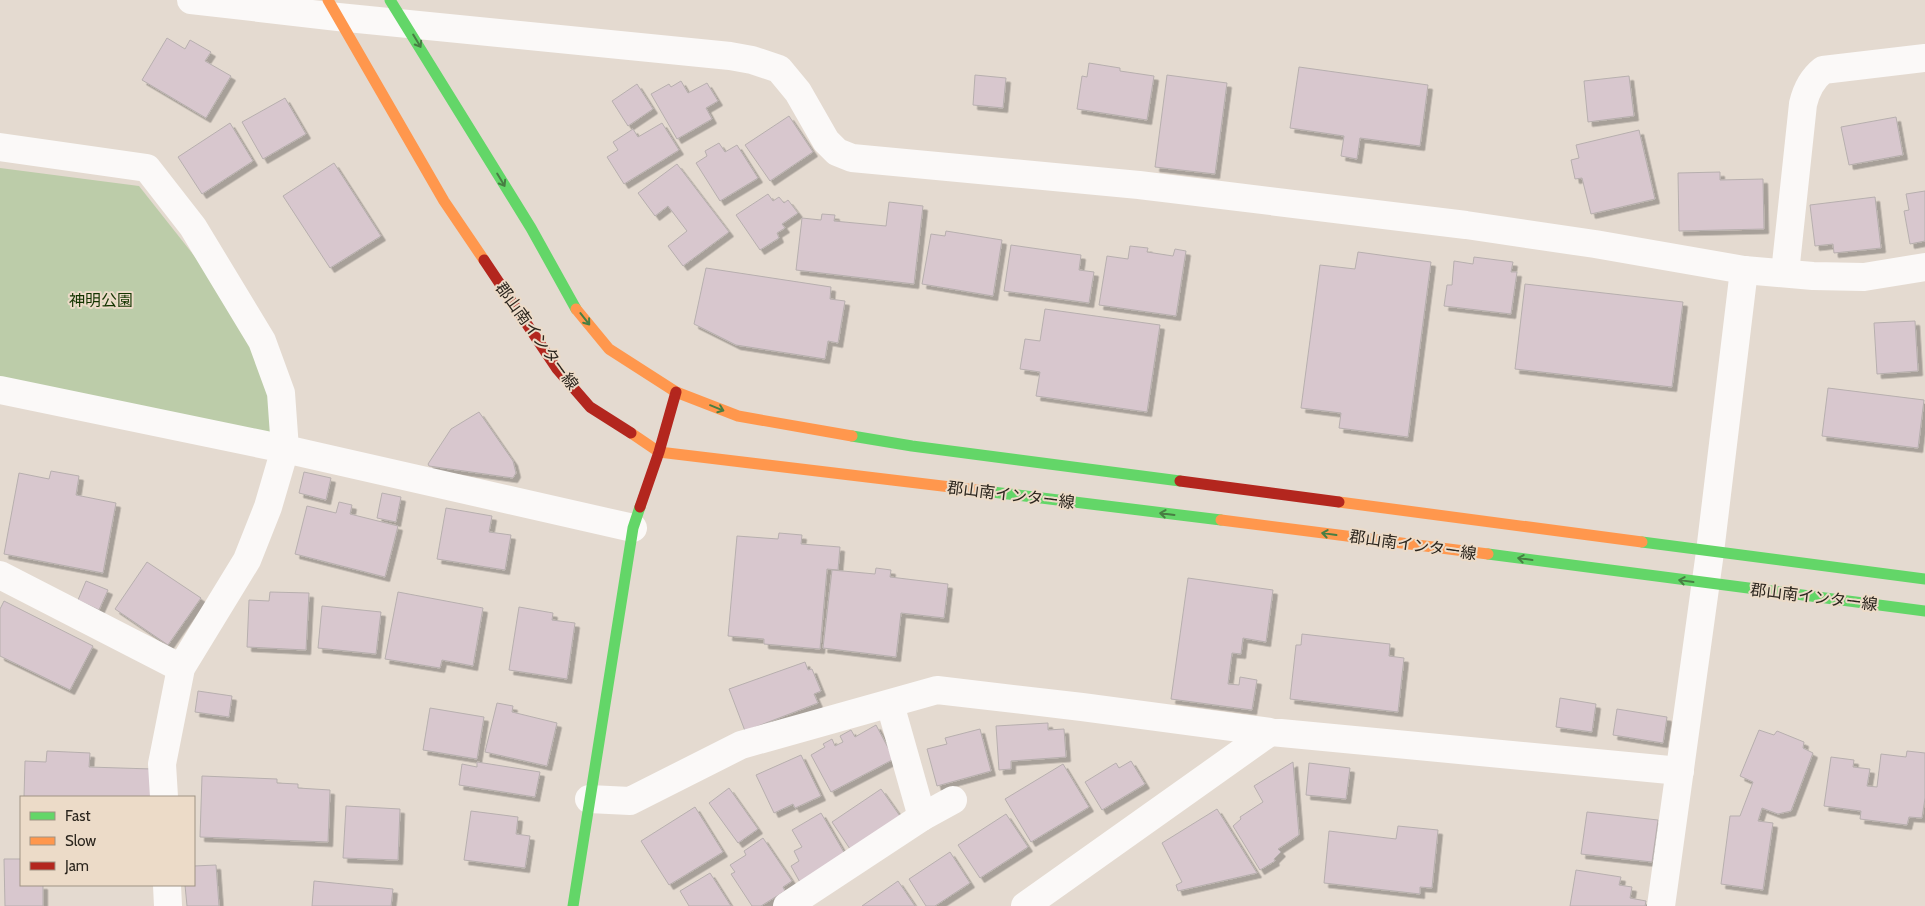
<svg xmlns="http://www.w3.org/2000/svg" width="1925" height="906" font-family="Cabin,'Noto Sans JP',sans-serif">
<style>
.green{fill:#bccca9}
.building{fill:#d8c7ce;stroke:#b7afae;filter:url(#shadow)}
.lines{fill:none;stroke-linecap:round;stroke-linejoin:round}
.street{stroke:#fbf9f8;stroke-width:28}
.fast{stroke:#63d668;stroke-width:11}
.slow{stroke:#ff974d;stroke-width:11}
.jam{stroke:#b3261e;stroke-width:11}
.oneway{stroke:#487e43}
.labels{text-anchor:middle;dominant-baseline:central;stroke-width:4;stroke-linejoin:round;paint-order:stroke}
.park-label{font-size:16px;fill:#143400;stroke:#ecdbc8}
.street-label{font-size:16px;fill:#2c261e;stroke:#ecdbc8}
</style>
<defs>
<filter id="shadow"><feDropShadow dx="4.5" dy="4.5" stdDeviation="0" flood-color="#0004"/></filter>
</defs>
<rect width="100%" height="100%" fill="#e4dad0"/>
<path class="green" d="M0,168L139,186L207,272L254,344L274,395L277,439L0,381Z"/>
<g class="building">
<path d="M167,38L185,49L190,40L211,52L205,61L231,76L206,118L142,80Z"/>
<path d="M1089,63L1120,68V71L1154,76L1147,120L1077,109L1082,76L1087,77Z"/>
<path d="M1299,67L1428,85L1420,146L1360,138L1357,159L1341,156L1344,136L1290,128Z"/>
<path d="M975,75L1006,78L1003,108L973,105Z"/>
<path d="M1167,75L1227,83L1215,174L1155,167Z"/>
<path d="M1629,76L1634,116L1588,122L1584,81Z"/>
<path d="M681,81L688,93L707,83L718,101L706,108L712,119L677,139L651,94L669,84L671,87Z"/>
<path d="M637,84L653,109L628,126L612,101Z"/>
<path d="M285,98L306,134L263,159L242,122Z"/>
<path d="M789,116L813,152L770,181L745,145Z"/>
<path d="M1896,117L1903,155L1849,165L1841,127Z"/>
<path d="M230,123L253,161L202,194L178,157Z"/>
<path d="M662,123L679,150L624,184L607,157L618,150L613,142L633,129L638,137Z"/>
<path d="M1639,130L1655,199L1591,214L1582,178L1575,179L1571,160L1579,158L1576,145Z"/>
<path d="M719,143L725,152L737,145L758,178L720,201L696,163L707,156L705,151Z"/>
<path d="M334,163L381,236L330,268L283,196Z"/>
<path d="M677,164L729,232L683,266L668,246L687,231L668,206L655,216L638,193Z"/>
<path d="M1720,172V180L1763,179L1764,229L1679,231L1678,173Z"/>
<path d="M1925,191V241L1910,244L1904,211L1909,210L1906,194Z"/>
<path d="M768,194L773,201L779,197L784,203L788,200L798,213L782,224L785,228L777,233L779,238L760,250L736,215Z"/>
<path d="M1875,197L1881,248L1834,253L1833,244L1815,246L1810,205Z"/>
<path d="M889,202L923,206L914,284L796,270L802,218L821,220L822,214L835,215L834,221L886,226Z"/>
<path d="M946,231L1002,240L993,296L922,284L931,234L945,236Z"/>
<path d="M1011,245L1081,255L1079,270L1094,272L1089,303L1004,291Z"/>
<path d="M1130,246L1148,248L1147,252L1173,256L1175,249L1186,251L1176,316L1099,305L1107,256L1128,259Z"/>
<path d="M1358,252L1431,262L1408,437L1339,428L1341,413L1301,408L1320,265L1355,269Z"/>
<path d="M1474,257L1513,262L1511,272H1517L1511,314L1444,306L1447,285H1452L1454,261L1473,264Z"/>
<path d="M706,268L831,287L830,299L845,301L838,343L828,341L825,359L736,345L694,324Z"/>
<path d="M1525,284L1683,302L1672,387L1515,369Z"/>
<path d="M1045,309L1160,325L1147,412L1036,396L1040,372L1020,369L1025,339L1040,341Z"/>
<path d="M1915,321L1918,371L1877,374L1874,323Z"/>
<path d="M1828,388L1924,400L1918,448L1822,436Z"/>
<path d="M479,412L513,461L516,473L513,478L429,466L428,464L451,429Z"/>
<path d="M51,471L79,476L76,495L116,503L103,573L4,554L19,473L49,479Z"/>
<path d="M304,472L331,478L326,500L299,493Z"/>
<path d="M382,493L401,497L396,522L377,518Z"/>
<path d="M339,502L352,505L350,514L398,526L385,577L295,554L307,506L336,513Z"/>
<path d="M446,508L492,516L489,532L511,535L505,570L437,559Z"/>
<path d="M779,533L802,535L801,544L840,547L838,570L827,569L820,649L764,644V639L728,636L737,536L778,539Z"/>
<path d="M147,562L201,598L168,645L115,609Z"/>
<path d="M876,568L891,570L890,577L948,584L944,618L901,613L896,657L823,648L832,570L875,574Z"/>
<path d="M1188,578L1273,590L1266,642L1243,638L1241,654L1232,653L1228,684L1239,685L1240,677L1257,680L1252,710L1171,699Z"/>
<path d="M86,581L108,590L99,610L78,600Z"/>
<path d="M270,592L309,593L306,650L247,647L249,600L269,601Z"/>
<path d="M398,592L483,608L473,666L442,660L440,668L385,659Z"/>
<path d="M4,601L93,646L70,690L0,656V609Z"/>
<path d="M322,606L381,612L376,654L318,648Z"/>
<path d="M519,607L553,613L552,620L575,623L567,679L509,670Z"/>
<path d="M1302,634L1390,644L1389,656L1404,658L1398,712L1290,699L1296,645H1301Z"/>
<path d="M805,662L808,670L812,669L821,691L814,694L818,703L745,731L729,689Z"/>
<path d="M198,691L232,696L229,717L195,712Z"/>
<path d="M1560,698L1596,704L1592,732L1556,727Z"/>
<path d="M497,703L513,706L512,712L557,723L547,766L485,752Z"/>
<path d="M430,708L484,717L477,759L423,750Z"/>
<path d="M1617,709L1667,717L1663,743L1613,735Z"/>
<path d="M1048,723V730L1064,729L1066,757L1011,761V769L999,770L996,726Z"/>
<path d="M876,725L894,759L831,792L811,755L825,747L823,744L832,739L835,746L843,742L840,736L851,730L855,737Z"/>
<path d="M980,729L991,771L937,786L927,749L947,744L945,738Z"/>
<path d="M1759,730L1774,735L1777,731L1804,742L1803,748L1813,753L1791,811L1778,814L1762,808L1758,821L1773,823L1763,890L1721,884L1730,816H1740L1753,782L1740,776Z"/>
<path d="M47,751L90,753L89,767L152,769L151,797H24L25,761L46,762Z"/>
<path d="M1907,751L1925,753V798L1922,818L1909,817L1907,825L1860,819L1861,811L1824,806L1831,757L1854,760L1853,767L1870,769L1867,786L1877,787L1881,754L1906,757Z"/>
<path d="M801,755L821,796L795,808L793,804L774,813L756,775Z"/>
<path d="M1131,761L1145,784L1102,810L1085,782L1116,763L1119,768Z"/>
<path d="M477,762L540,772L535,797L459,785L462,764L477,767Z"/>
<path d="M1293,762L1299,835L1278,849L1281,852L1274,859L1275,861L1260,870L1233,826L1241,819L1240,817L1263,802L1254,786Z"/>
<path d="M1309,763L1350,768L1346,799L1306,795Z"/>
<path d="M1063,764L1089,807L1031,842L1005,799Z"/>
<path d="M202,776L277,779V783L298,784V788L330,790L328,842L200,837Z"/>
<path d="M729,788L758,829L738,843L709,803Z"/>
<path d="M881,789L900,816L850,849L832,822Z"/>
<path d="M346,806L400,809L398,860L343,858Z"/>
<path d="M695,807L723,852L669,885L641,841Z"/>
<path d="M1217,809L1257,873L1178,891L1176,885L1182,882L1162,843Z"/>
<path d="M471,811L518,817L516,834L530,836L525,868L464,860Z"/>
<path d="M1587,812L1658,820L1652,862L1581,854Z"/>
<path d="M821,813L845,854L802,886L791,866L799,861L794,851L802,847L792,830Z"/>
<path d="M1006,814L1028,847L980,878L958,845Z"/>
<path d="M1398,826L1438,830L1432,888L1420,887V894L1324,883L1329,831L1396,839Z"/>
<path d="M763,838L792,881L783,887L785,891L761,906H752L731,874L735,872L730,865L746,855L744,851Z"/>
<path d="M950,852L970,883L935,906H926L909,879Z"/>
<path d="M4,859H21V885H43V906H5Z"/>
<path d="M216,865L219,906H187L185,885H194V866Z"/>
<path d="M1576,870L1621,877L1619,885L1632,887L1630,898L1646,901L1645,906H1570Z"/>
<path d="M710,873L731,906H689L680,891Z"/>
<path d="M314,881L393,889L391,906H312Z"/>
<path d="M898,881L915,906H862Z"/>
</g>
<g class="lines">
<g class="street">
<path d="M191,0L338,17L730,56L752,60L779,69L798,92L826,141L837,152L852,158L1139,185L1466,225L1595,244L1744,270L1813,276L1864,277L1925,267"/>
<path d="M0,147L147,168L193,227L262,341L281,393L285,449L268,507L247,560L181,668L162,764L164,797"/>
<path d="M1785,273L1803,104C1806,91 1813,78 1823,70L1925,58"/>
<path d="M0,390L285,449L633,528"/>
<path d="M0,575L181,668"/>
<path d="M890,704L922,817"/>
<path d="M589,799L630,801L741,745L937,690L1082,707L1270,732L1680,771"/>
<path d="M167,885L168,906"/>
<path d="M787,906L922,817L953,800"/>
<path d="M1025,906L1270,732"/>
<path d="M1661,906L1710,552L1744,270"/>
</g>
<g class="fast">
<path d="M390,0L531,228L576,309"/>
<path d="M852,436L912,446L1180,481"/>
<path d="M984,491L1221,520"/>
<path d="M1642,542L1925,579"/>
<path d="M1488,554L1925,611"/>
<path d="M573,906L633,528L640,507"/>
</g>
<g class="slow">
<path d="M328,0L444,201L484,260"/>
<path d="M576,309L609,349L676,392L738,416L852,436"/>
<path d="M631,433L659,452L984,491"/>
<path d="M1339,502L1642,542"/>
<path d="M1221,520L1488,554"/>
</g>
<g class="jam">
<path d="M484,260L557,369L590,407L631,433"/>
<path d="M1180,481L1339,502"/>
<path d="M640,507L659,452L676,392"/>
</g>
</g>
<defs><path id="oneway-shaft" d="M-6 0H5M1.5-3L5.5 0L1.5 3" fill="none" stroke-width="1.6" stroke-linecap="round" stroke-linejoin="round" transform="scale(1.25)"/></defs>
<g class="oneway">
<use href="#oneway-shaft" transform="translate(417 41) rotate(59)"/>
<use href="#oneway-shaft" transform="translate(501 180) rotate(59)"/>
<use href="#oneway-shaft" transform="translate(585 319) rotate(52)"/>
<use href="#oneway-shaft" transform="translate(717 408) rotate(22)"/>
<use href="#oneway-shaft" transform="translate(1167 514) rotate(-173)"/>
<use href="#oneway-shaft" transform="translate(1329 534) rotate(-172)"/>
<use href="#oneway-shaft" transform="translate(1525 559) rotate(-172)"/>
<use href="#oneway-shaft" transform="translate(1686 581) rotate(-172)"/>
</g>
<g class="labels">
<g class="park-label">
<text x="101" y="300">神明公園</text>
</g>
<g class="street-label">
<text transform="translate(537 336) rotate(54)">郡山南インター線</text>
<text transform="translate(1011 495) rotate(7)">郡山南インター線</text>
<text transform="translate(1413 545) rotate(8)">郡山南インター線</text>
<text transform="translate(1814 597) rotate(7)">郡山南インター線</text>
</g>
</g>
<rect x="20" y="796" width="175" height="90" fill="#ecdbc8" stroke="#9f9384"/>
<rect x="30" y="812" width="25" height="8" fill="#63d668" stroke="#9f9384"/>
<text x="65" y="821" font-size="15" fill="#2c261e">Fast</text>
<rect x="30" y="837" width="25" height="8" fill="#ff974d" stroke="#9f9384"/>
<text x="65" y="846" font-size="15" fill="#2c261e">Slow</text>
<rect x="30" y="862" width="25" height="8" fill="#b3261e" stroke="#9f9384"/>
<text x="65" y="871" font-size="15" fill="#2c261e">Jam</text>
</svg>
